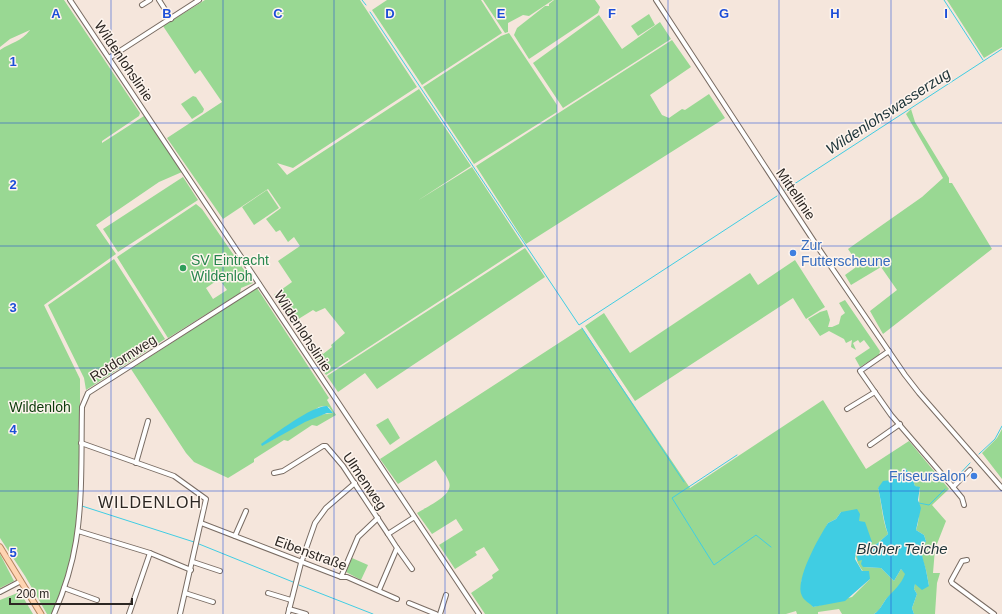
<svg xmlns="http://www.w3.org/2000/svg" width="1002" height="614" font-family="Arial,sans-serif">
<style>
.green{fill:#99d893;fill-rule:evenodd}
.water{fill:#40cde3}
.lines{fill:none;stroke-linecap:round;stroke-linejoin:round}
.stream{stroke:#40cde3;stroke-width:1}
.minor-casing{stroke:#796c63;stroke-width:6}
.major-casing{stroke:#b5855e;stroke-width:7}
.minor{stroke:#fff;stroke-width:4}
.major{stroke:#ffd4b2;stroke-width:5}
.grid{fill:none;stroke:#1d4ed8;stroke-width:1;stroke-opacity:0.55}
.shop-dot{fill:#3f7fe0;stroke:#fef5ee;stroke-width:1.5}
.leisure-dot{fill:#2e9e5b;stroke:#fef5ee;stroke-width:1.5}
.labels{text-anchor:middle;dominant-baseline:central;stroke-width:3;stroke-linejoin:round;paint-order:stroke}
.street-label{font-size:14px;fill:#2c2723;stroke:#fef5ee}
.shop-label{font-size:14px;fill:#366cbe;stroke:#fef5ee;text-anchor:start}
.leisure-label{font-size:14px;fill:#27864d;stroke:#fef5ee;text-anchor:start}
.park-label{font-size:14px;fill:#0c3a0a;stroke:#fef5ee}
.water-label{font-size:15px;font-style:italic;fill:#1b3237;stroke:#fef5ee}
.quarter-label{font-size:16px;letter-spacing:1px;fill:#2c2723;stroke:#fef5ee}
.grid-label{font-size:13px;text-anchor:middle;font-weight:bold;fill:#1d4ed8;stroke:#fef5ee;stroke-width:3;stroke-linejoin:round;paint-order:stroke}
</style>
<rect width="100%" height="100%" fill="#f5e6dc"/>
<g class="green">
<path d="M0,0H64L140,113L139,116L102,141V143L144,116L182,172L159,182L96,225L116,254L44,305L80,379V441L76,530L73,549L59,598L52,614H47L25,576L0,538V50C12,42 21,42 30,30L10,39L0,47Z"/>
<path d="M205,0H360L417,87L299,164L293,168L277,163L287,175L419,89L471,166L417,201L472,167L524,246L326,375L310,352L317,347L323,354L332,347L331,345L345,333L325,308L316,312L313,310L292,323L274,295L292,282L278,261L300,246L294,237L288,242L280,230L276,232L266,219L281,208L268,189L223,219L167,138L222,102L200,70L195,74L163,26Z"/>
<path d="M387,0H481L502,33L422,85L372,10Z"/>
<path d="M483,0H553L529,16L523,15L508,23V32L505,33Z"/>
<path d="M554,0H595L600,7L598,13L529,59L514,35L517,28L545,6H549V4Z"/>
<path d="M947,0H1002V47L984,58Z"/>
<path d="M649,14L655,25L638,36L631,26Z"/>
<path d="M599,15L622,49L660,22L671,39L563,108L533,63Z"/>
<path d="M509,33L557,105V112L474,164L423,87L501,36Z"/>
<path d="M672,40L691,67L650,95L662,115L669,118L682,109L685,110L709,94L725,118L526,244L476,166Z"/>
<path d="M193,96L196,97L204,109L203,112L192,119L181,104Z"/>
<path d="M911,109L915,122L949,178V183H952L992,249L883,334L870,311L897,290L881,267L851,285L845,275L859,265L848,249L922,197L943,178L906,114Z"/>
<path d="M183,177L198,200L118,252L103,229Z"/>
<path d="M267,190L279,208L254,225L242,207Z"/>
<path d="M196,204L202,209L253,283L241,288L240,293L168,338L117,257ZM219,279L227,290L213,299L206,288Z"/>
<path d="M525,248L545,277L377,389L365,373L338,392L327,376Z"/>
<path d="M114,259L165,339L86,390L84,378L48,305Z"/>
<path d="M795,260L825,307L806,319L793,298L635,401L585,326L604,313L630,353L750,273L758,285Z"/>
<path d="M257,288L329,398L327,400L336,415L317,426L312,425L288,441L284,440L254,459V462L228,478L194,462L186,453L131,369ZM324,406L329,407L333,413C308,414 284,435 262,445L319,407Z"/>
<path d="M845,300L880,351L879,355L860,367L855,358L870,348L864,340L860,343L858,340L853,343L856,350L851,347L852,340L846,343L844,339L829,331L820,336L808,319L820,312L827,310L830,320L828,327H832L839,324L841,316L845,313L839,303Z"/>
<path d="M582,328L690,488L823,400L866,469L909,441L949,489L932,505L946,521L935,549L933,573H940L937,583L935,614H914L912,608L917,594L914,589L915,583L929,586C928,581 927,575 926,570C922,557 919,554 926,541L924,535L916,530C921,517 918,502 920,488L915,486L911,475L905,468C902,474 885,485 878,488C882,504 882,520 888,534L878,543L857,556L863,559V567L881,568L894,581L901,569L906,574L901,585L886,599L879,610L874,614H842L839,609L818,612V614H797L796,611L786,614H485L471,593L493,578L492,575L499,570L484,547L475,552L477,555L455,569L439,545L463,530L456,519L432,534L417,513C426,507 454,496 449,482C446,474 440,467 436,460L398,484L380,459ZM841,512L859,521C856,548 849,559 870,579L852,597L813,607L801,582L809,560L828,523L836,519Z"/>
<path d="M388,418L400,438L390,445L376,425Z"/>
<path d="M1002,429V479L982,453L997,438Z"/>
<path d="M0,554L14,581L0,588Z"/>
<path d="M352,558L368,565L361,580L346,572Z"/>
<path d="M20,592L33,614H0V600Z"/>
</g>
<g class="water">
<path d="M327,406L333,413H327L305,422L262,446L261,444C275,434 311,406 327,406Z"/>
<path d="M905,468L911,475L915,486L920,487L918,500L921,508L916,530L924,535L926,541C919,554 923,557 926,570C927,575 928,581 929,586L922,590L915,584L914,589L917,594L912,608L914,614H874C880,610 882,605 886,599C894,590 901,585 905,574L901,569L894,581L881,568L863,567L861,564L862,560L858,561L857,556L878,543L888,534C883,520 882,504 878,488L883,481L892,480C896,474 902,474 905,468Z"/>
<path d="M857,509L860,514L859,521L865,522L872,542L856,553L855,559L862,571H869L870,579L845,601L813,607C810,603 804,601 802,596C794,581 819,537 828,523L836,519L841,512Z"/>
</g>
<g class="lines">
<g class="stream">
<path d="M362,0L366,5"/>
<path d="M944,0L983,60"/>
<path d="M370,12L579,325L777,196"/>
<path d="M785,190L1002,49"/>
<path d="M582,328L684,482"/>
<path d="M979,454L995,439L1002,426"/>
<path d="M737,455L672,498L714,565L756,535L771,547"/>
<path d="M954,480L970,463"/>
<path d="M919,503L929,505L945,489"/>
<path d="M82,506L194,542"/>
<path d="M199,544L293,582"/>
<path d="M299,585L373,614"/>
</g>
<g class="minor-casing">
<g id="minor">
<path d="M70,0L479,614"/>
<path d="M159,0L171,19"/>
<path d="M656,0L819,249L905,375L919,393L1002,488"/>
<path d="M142,5L150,0"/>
<path d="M109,58L199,0"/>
<path d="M889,351L860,371L891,415L953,487L962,498L964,505"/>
<path d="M847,409L875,392"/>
<path d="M81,443L174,476L206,499L180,614"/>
<path d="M870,445L900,424"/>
<path d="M136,463L148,421"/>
<path d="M274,473L283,471L323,446H326L343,466L388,534L413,518"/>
<path d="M953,487L970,470"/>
<path d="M201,523L341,577H347L397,599"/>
<path d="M78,531L150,553"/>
<path d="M235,536L246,511"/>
<path d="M397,548L412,569"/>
<path d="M967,560L962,561L951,581L952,583L994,614"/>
<path d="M193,562L220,571"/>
<path d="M341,577L358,537L378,518"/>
<path d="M64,588L97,600"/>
<path d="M379,590L397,548L388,534"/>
<path d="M0,592L21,581"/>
<path d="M185,593L213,602"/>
<path d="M268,593L291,600"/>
<path d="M409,603L436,614"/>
<path d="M289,609L306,614"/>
<path d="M54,614C64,591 72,566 76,541C83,498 81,451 82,407L88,393L259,284"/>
<path d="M129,614L150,553L191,570"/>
<path d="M288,614L301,563L315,523L326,508L355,483"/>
<path d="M440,614L446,595"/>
</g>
</g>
<g class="major-casing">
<path id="major" d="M0,547L41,614"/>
</g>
<use href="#minor" class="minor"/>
<use href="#major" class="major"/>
</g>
<path class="grid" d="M111,0V614M223,0V614M334,0V614M445,0V614M557,0V614M668,0V614M779,0V614M891,0V614M0,123H1002M0,246H1002M0,368H1002M0,491H1002"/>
<g class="shop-dot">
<circle cx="793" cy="253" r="4"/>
<circle cx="974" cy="476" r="4"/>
</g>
<circle class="leisure-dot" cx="183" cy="268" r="4"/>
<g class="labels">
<g class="street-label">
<text transform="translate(124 61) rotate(56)">Wildenlohslinie</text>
<text transform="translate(796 194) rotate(56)">Mittellinie</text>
<text transform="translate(303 331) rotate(57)">Wildenlohslinie</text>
<text transform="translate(123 358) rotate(-32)">Rotdornweg</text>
<text transform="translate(365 481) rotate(56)">Ulmenweg</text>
<text transform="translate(311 553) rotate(20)">Eibenstraße</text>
</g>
<g class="shop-label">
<text x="801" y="245">Zur<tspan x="801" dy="16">Futterscheune</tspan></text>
<text x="966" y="476" text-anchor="end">Friseursalon</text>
</g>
<g class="leisure-label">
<text x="191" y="260">SV Eintracht<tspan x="191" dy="16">Wildenloh</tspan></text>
</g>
<g class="park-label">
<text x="40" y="407">Wildenloh</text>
</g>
<g class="water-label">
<text transform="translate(888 111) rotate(-33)">Wildenlohswasserzug</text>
<text x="902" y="548">Bloher Teiche</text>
</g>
<g class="quarter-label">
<text x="150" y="502">WILDENLOH</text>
</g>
</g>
<g class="grid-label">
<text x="56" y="18">A</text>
<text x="167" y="18">B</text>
<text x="278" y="18">C</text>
<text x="390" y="18">D</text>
<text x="501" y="18">E</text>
<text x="612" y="18">F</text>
<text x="724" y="18">G</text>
<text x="835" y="18">H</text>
<text x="946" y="18">I</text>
<text x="13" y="66">1</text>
<text x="13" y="189">2</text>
<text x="13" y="312">3</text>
<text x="13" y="434">4</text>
<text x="13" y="557">5</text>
</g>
<path d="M10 598v6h122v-6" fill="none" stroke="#2c2723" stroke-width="2"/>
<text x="16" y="598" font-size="12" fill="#2c2723" stroke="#fef5ee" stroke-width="3" paint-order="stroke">200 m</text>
</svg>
